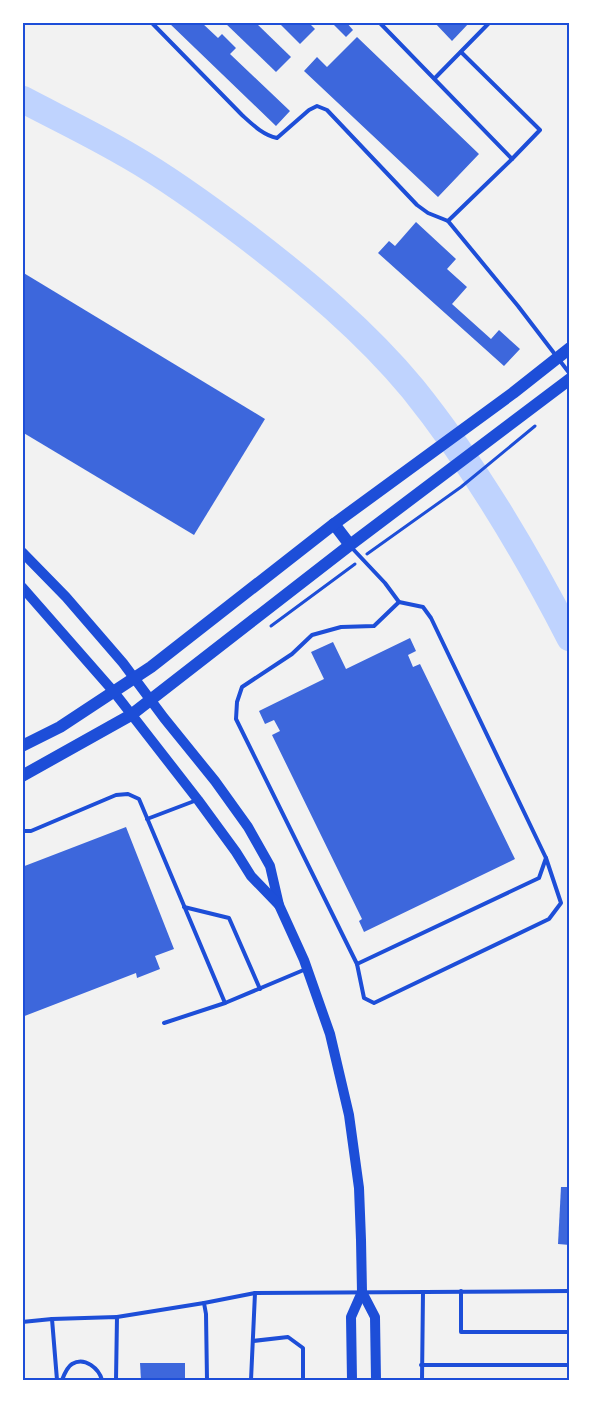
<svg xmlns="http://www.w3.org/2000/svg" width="592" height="1403" font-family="'Asap Condensed',sans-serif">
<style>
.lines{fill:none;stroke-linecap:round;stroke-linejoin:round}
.river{stroke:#bfd3fe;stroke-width:27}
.building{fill:#3d67dc}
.path{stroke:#1d4ed8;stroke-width:3}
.service{stroke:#1d4ed8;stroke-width:4}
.tertiary{stroke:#1d4ed8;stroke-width:10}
.secondary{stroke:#1d4ed8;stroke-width:12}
.neatline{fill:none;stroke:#1d4ed8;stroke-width:2}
</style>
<rect width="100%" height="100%" fill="#f2f2f2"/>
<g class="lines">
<path class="river" d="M22,99C58,118 96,136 131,157C171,180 209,208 246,236C306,282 365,331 413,389C475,466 525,551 570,638"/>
</g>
<g class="building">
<path d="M168,22H201L218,38L222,34L236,48L230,54L290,111L276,126Z"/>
<path d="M224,22H255L291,57L276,72Z"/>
<path d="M278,22H308L315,29L300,44Z"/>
<path d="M331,22H346L353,30L346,37Z"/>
<path d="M434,22H470L452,41Z"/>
<path d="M357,37L479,154L438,197L304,71L317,57L327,67Z"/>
<path d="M416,222L456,259L447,269L467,287L452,304L491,339L499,330L520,349L504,366L378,253L389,241L395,246Z"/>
<path d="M22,272L265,419L194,535L22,432Z"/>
<path d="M410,638L416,651L408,655L413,667L420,664L515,859L364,932L359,921L362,919L272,735L280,731L274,720L265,724L259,711L324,679L311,652L333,642L346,669Z"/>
<path d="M126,827L174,949L155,956L160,969L137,978L136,973L22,1017V867Z"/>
<path d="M561,1187H570V1245L558,1244Z"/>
<path d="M140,1363H185V1380H141Z"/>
</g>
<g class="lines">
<g class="path">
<path d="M367,554L461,487L535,426"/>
<path d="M271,626L355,564"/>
</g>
<g class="service">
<path d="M151,22L242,115C253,125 263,135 277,138L309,110L317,106L327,110L417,205L428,213L448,221"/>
<path d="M379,22L512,159L448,221L518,306L570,374"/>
<path d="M461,52L540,130L512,159"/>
<path d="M435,78L490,22"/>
<path d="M352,548L385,583L399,602L423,607L431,618L546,858L561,903L549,919L374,1003L364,998L357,964"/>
<path d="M399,602L374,626L341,627L312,635L292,654L242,687L237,702L236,719L357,964L539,878L546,858"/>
<path d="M147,819L197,800"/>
<path d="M22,831H31L116,795L128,794L139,799L225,1003L306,969"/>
<path d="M184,907L229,918L260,989"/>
<path d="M164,1023L225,1003"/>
<path d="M461,1291V1332H570"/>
<path d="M117,1317L204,1303"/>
<path d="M22,1322L52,1319"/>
<path d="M253,1341L288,1337L303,1348V1380"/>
<path d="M421,1365H570"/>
<path d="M57,1380L52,1319L117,1317L116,1380"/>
<path d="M62,1380C64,1375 67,1367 72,1364C85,1356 99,1369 102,1380"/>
<path d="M207,1380L206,1314L204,1303L255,1293"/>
<path d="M251,1380L255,1293L570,1291"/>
<path d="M422,1380L423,1292"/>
</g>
<g class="tertiary">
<path d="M22,552L66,597L123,663L164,718L215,781L248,827L270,866L279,905L304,960L330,1034L349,1115L359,1188L361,1240L362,1292L351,1317L352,1380"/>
<path d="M22,587L114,692L198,800L236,852L251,876L279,905"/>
<path d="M362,1292L375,1317L376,1380"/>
</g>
<g class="secondary">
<path d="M334,524L350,545"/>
<path d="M22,746L60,727L151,667L334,524L513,393L570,348"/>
<path d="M22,776L131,715L350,545L570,379"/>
</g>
</g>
<rect width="592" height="1403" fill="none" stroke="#ffffff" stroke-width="48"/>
<rect x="24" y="24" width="544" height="1355" class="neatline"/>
</svg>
